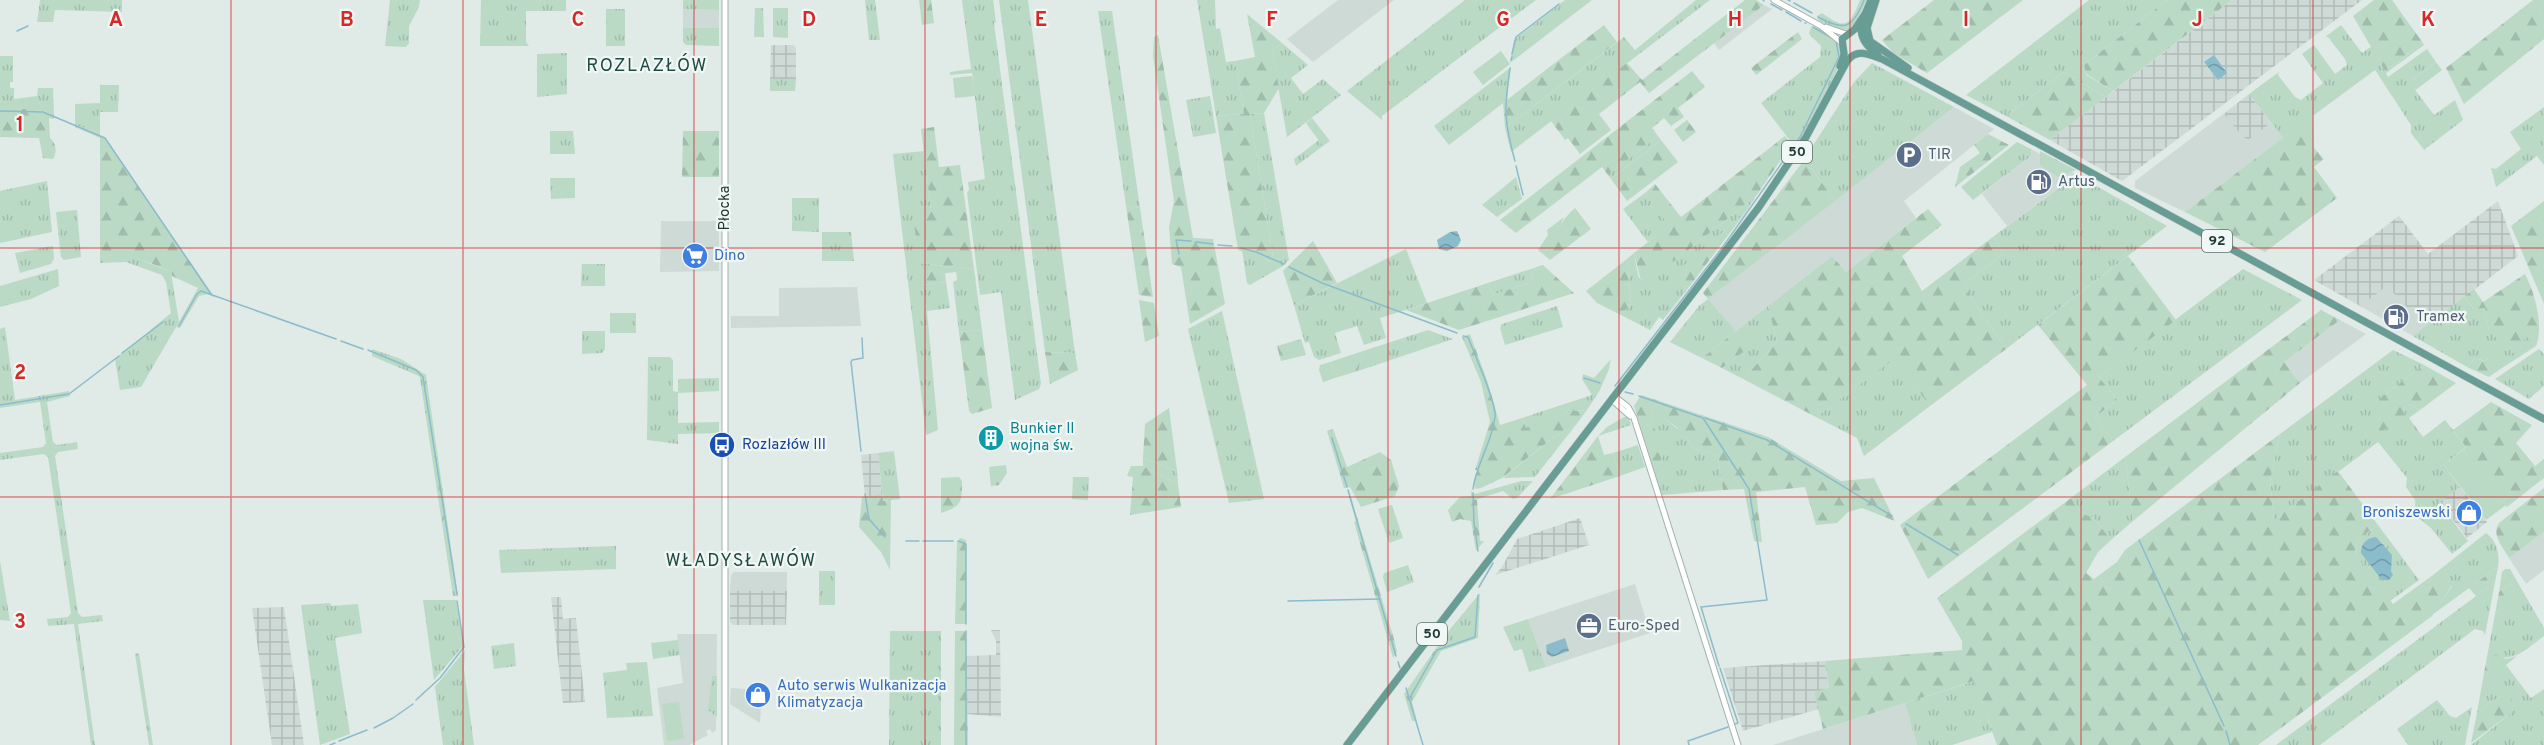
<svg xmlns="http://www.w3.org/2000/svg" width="2544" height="745" font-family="Overpass,sans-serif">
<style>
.built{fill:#cedad6}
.industrial{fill:url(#industrial-grid)}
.grass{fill:url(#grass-tufts)}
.forest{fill:url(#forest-firs)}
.pitch{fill:#badac6}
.water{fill:url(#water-waves)}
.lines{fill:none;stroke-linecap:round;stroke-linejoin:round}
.stream{stroke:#8bbccc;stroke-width:1.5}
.tertiary-casing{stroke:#a3b1ae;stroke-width:7}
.primary-casing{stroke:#bdc4c2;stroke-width:8}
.tertiary{stroke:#fff;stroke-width:5}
.primary{stroke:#679d95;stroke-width:7}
.grid{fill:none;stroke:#d62828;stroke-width:1.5;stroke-opacity:0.55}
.labels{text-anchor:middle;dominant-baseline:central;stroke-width:4.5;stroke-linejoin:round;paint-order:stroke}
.shield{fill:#f0f7f4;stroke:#60726e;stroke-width:1.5}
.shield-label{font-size:14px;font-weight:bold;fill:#223935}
.service-label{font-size:15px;fill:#4e5e75;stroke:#f0f7f4;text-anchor:start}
.street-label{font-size:15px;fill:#223935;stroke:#f0f7f4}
.shop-label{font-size:15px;fill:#366cbe;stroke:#f0f7f4;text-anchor:start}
.culture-label{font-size:15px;fill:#0d838f;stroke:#f0f7f4;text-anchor:start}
.transit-label{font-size:15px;fill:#164399;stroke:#f0f7f4;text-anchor:start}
.quarter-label{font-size:18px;letter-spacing:1.5px;fill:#1f4a44;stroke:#f0f7f4}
.grid-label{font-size:20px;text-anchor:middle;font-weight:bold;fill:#d62828;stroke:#f0f7f4;stroke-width:4.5;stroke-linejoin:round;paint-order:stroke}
</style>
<defs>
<pattern id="industrial-grid" width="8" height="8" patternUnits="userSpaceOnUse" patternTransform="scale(1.5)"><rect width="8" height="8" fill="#cedad6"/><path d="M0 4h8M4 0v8" fill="none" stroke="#b1bcb8"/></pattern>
<pattern id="grass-tufts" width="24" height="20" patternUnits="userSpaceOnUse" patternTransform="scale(1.5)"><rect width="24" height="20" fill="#badac6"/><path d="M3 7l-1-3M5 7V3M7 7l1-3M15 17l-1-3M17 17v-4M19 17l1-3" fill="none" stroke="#a0bcab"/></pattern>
<pattern id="forest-firs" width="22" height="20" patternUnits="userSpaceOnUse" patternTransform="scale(1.5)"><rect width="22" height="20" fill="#badac6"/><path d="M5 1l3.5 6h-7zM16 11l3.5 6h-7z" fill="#a0bcab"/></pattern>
<pattern id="water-waves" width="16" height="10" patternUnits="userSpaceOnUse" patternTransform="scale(1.5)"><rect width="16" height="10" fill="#8bbccc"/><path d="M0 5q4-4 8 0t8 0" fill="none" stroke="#719aa6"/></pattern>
</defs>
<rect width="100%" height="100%" fill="#e0eae7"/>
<g class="built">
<path d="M1338,0H1394L1313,62L1287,39Z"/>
<path d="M1764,5L1772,9L1719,50L1714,43Z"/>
<path d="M683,9L719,10V28H683Z"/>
<path d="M1954,107L1994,129L1904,201L1916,218L1846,272L1832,256L1736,331L1708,299Z"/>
<path d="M2226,112V115L2243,137L2247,140L2271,123L2283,138L2185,212L2135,188V181Z"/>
<path d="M2031,149L2077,175L2007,226L1982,194L2031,156Z"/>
<path d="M661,221H719V271L660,272Z"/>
<path d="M2387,285L2426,327L2413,336L2360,306Z"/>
<path d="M857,287L861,326L731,328V316H779V288Z"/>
<path d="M2340,320L2366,334L2300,383L2284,362Z"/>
<path d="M2544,532V570L2526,584L2509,558Z"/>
<path d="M734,572H787V591H730L731,575Z"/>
<path d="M1635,584L1650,633L1546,667L1528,619Z"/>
<path d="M677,634H717L716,730L712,733L710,729L706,731L708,735L689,745H664L657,688L683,683Z"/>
<path d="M731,688L762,690L760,723L730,704Z"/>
<path d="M1905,703L1917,745H1773Z"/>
</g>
<g class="industrial">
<path d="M2232,0H2362L2122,181L2050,140Z"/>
<path d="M771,45H793L796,48V79H770Z"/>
<path d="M2249,94L2271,123L2248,140L2243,137L2225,115L2226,112Z"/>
<path d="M2498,201L2518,256L2426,327L2387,286L2360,306L2314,280L2399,216L2428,254Z"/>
<path d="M878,453L882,494L865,497L861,455Z"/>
<path d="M2460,487L2487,522L2467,538L2439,502Z"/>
<path d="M1580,518L1589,545L1495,575L1502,567L1517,539Z"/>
<path d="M730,591H787L786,625H733L730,622Z"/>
<path d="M551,597H561L563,619L576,618L585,702L563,703Z"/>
<path d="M284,607L304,745H272L252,608Z"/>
<path d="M991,630H1000L1001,717L966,714V656L996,655V641Z"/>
<path d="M1825,661L1829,689L1814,692L1819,709L1743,731L1723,668Z"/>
</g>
<g class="grass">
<path d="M40,0H122V12L55,10L53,22H37Z"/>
<path d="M390,0H420L419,7L409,26V43L406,47L385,46Z"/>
<path d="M481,0H566V11H526V42L529,46H480Z"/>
<path d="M683,0H719V10L683,9Z"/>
<path d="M865,0H875L880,40H869Z"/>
<path d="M962,0H993L996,22L994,23L1041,384L1039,389L1015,400L1001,292L980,295L967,193L969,190L968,182L985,179L972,73L950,75V72L971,69Z"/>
<path d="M999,0H1028L1075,353L1045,352Z"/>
<path d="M1197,0H1215L1216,29L1220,28L1226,62L1235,61L1244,114L1216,116Z"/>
<path d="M1465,0H1536L1382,116V120L1347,91Z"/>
<path d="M1565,0H1592L1510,63L1514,40Z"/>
<path d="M1696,0H1710L1511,152L1505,128L1624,37L1635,50Z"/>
<path d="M1860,0H1867L1856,22L1848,30L1836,29L1818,20L1817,16L1822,13C1846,30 1849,27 1860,0Z"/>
<path d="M2089,0H2167L2084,65L2086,75L2113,91L2106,97L2064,72L2006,116L1966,95Z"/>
<path d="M773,8H788V38L773,37Z"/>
<rect x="606" y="9" width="19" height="37"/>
<path d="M1098,11H1112L1140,208L1126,206Z"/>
<path d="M2341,25L2362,53L2372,46L2385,71L2423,43L2424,45L2386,73L2388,77L2427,49L2436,62L2412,80L2417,89L2415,90L2434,115L2455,100L2463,120L2424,150L2411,133V125L2375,70L2283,138L2249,94L2279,72L2278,75L2295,97L2301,100L2323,83L2302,54L2314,45L2335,74L2347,65L2345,59L2328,37H2325Z"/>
<path d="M1811,27C1824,29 1839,39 1841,52C1842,71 1806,131 1795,148L1791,146L1792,143L1761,103L1820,57L1821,46L1809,34Z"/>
<path d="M683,28H719V46L686,45L683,42Z"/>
<path d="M1282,43L1308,65L1291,78L1303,94L1323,79L1341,95L1287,137L1272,51Z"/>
<path d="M567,53V94L537,97V54Z"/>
<path d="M0,56H13V82H10V88H14V99L37,96L38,88H53L54,115L44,111L0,109Z"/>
<path d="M1872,63L1954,107L1835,201L1812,169L1801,164L1854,82Z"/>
<path d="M1511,67L1507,100L1449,145L1434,126Z"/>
<path d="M770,79H796L795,91H770Z"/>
<path d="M100,85H119L118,112H100V133L75,125V104L100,103Z"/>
<path d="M1210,96L1216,133L1193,137L1186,100Z"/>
<path d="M2544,107V165L2537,156L2496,187L2491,168L2496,169L2521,149L2510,132Z"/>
<path d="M1264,113L1289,260L1283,266L1250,285L1247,283L1242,250L1271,262L1273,257L1250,114Z"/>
<path d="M550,131H573L575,154H550Z"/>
<path d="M1658,136L1661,140L1611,179L1608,175Z"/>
<path d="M1319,140L1323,146L1296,166L1294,159Z"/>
<path d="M2017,142L2031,149V156L1973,200L1961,187Z"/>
<path d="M924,151L931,211L919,263L974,269L982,330L959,332L953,282L957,280L956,272L939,274L921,285L946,282L950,308L927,311L938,430L926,435L893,154Z"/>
<path d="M2040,151L2076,170L2058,177L2040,165Z"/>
<path d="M2077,175L2167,226L2006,349L1972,299L1965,283L2003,254L1994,236Z"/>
<path d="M1516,177L1522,199L1497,217L1482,205Z"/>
<path d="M550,178H575V198L551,199Z"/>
<path d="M47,181L52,232L0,243V191Z"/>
<path d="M1645,193L1670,226L1648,242L1623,209Z"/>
<path d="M1756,196L1745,213L1676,273L1686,291L1663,320L1659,317L1650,330L1621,315L1631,304L1627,259L1634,253L1638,275L1641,281L1672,254L1674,261Z"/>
<path d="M792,198H819V232L792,231Z"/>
<path d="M77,210L81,257L64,260L61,257L56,212Z"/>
<path d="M1564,217L1554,239L1543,254L1538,250L1548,235L1547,230Z"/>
<path d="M822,232H851L854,261H822Z"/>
<path d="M53,246L54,259L51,264L20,273L15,253Z"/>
<path d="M1406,249L1427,303L1380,318L1386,338L1364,345L1357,326L1335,333L1341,353L1319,360L1314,357L1309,342L1305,343L1294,305Z"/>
<path d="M118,254L134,257L171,272L179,322L141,387L120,390L115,359L171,313L166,282L162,275L126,262L100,263V257Z"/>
<path d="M582,264H605V286H581Z"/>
<path d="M1543,265L1545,267L1533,271L1531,282L1493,295L1488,283Z"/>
<path d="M58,269L59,286L31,299L0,307V286Z"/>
<path d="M2243,269L2302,300L2113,441L2095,417L2117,400L2099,377Z"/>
<path d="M2464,297L2474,309L2485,307L2489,331L2527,336L2536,346L2499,370L2488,358L2485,361L2475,358L2467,367L2413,336Z"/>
<path d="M1708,299L1736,331L1768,306L1777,342L1743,379L1722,368L1750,346L1736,331L1702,358L1670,342L1699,306Z"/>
<path d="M1557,306L1563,327L1505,345L1500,328L1502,324Z"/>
<path d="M1222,311L1264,499L1229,503L1188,329Z"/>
<rect x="610" y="313" width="26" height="20"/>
<path d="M5,327L15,400L69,391L70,396L47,402L53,442L57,445L77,442L78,449L58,452L55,456L78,613L82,617L102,615L103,621L78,624L95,745H91L74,624L48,626L47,619L68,617L71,613L48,457L44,454L0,460V453L43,447L46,443L40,402L0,408V329Z"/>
<path d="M1428,330L1453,339L1358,371L1363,351Z"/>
<path d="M582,331H605V349L602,353L582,354Z"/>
<path d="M372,349L401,359L426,375L458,596H453L420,378L419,376L372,356Z"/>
<path d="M2539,349L2544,354V386L2529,399L2495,379Z"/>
<path d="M2393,350L2424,365L2380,398L2408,404L2420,410L2409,418L2423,437L2445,420L2466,447L2444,465L2460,487L2439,503L2468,541L2452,554L2431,528L2416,516L2415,500L2406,487L2407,478L2378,442L2274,520L2270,481L2280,434Z"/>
<path d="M648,357H670L673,360V391L678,392V379L719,378V391L678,393V423L719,422V433L678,434V444L647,440Z"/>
<path d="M1894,358L1930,406L1864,456L1857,438L1816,417Z"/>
<path d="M1330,362L1338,377L1323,382L1319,370L1320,365Z"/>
<path d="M1589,390H1600L1587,410L1571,411L1526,429L1522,418L1592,395Z"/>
<path d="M1653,410L1686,435L1691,447L1718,456L1723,490L1662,495L1654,470L1666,451L1651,425Z"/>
<path d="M1624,417H1629L1631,425L1598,436L1607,427Z"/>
<path d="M1575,426L1535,477L1503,478L1553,438Z"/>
<path d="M1638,445L1645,467L1620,476L1613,453Z"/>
<path d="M894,451L900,499L883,501L878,453Z"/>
<path d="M2125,457L2133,521L2111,540L2094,518L2081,513L2071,498Z"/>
<path d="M1143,458L1177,471L1178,484L1143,466Z"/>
<path d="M1073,477H1089L1088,500L1072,499Z"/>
<path d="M1521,481H1533L1517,498L1513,499L1503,491L1475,500V494Z"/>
<path d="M1392,505L1403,538L1389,543L1378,509Z"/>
<path d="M2378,525L2419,580L2390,601L2355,555L2358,539Z"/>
<path d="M2486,533C2497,541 2500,554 2498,567L2432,615L2452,586L2433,575Z"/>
<path d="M616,546V569L501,573L499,550Z"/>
<path d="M0,561L10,621L0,620Z"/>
<path d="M1408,565L1414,582L1387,592L1383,577L1384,573Z"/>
<path d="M2505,569H2510L2544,628V636C2520,654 2518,660 2487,657L2495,614L2519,596L2511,583L2499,592L2502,572Z"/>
<rect x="819" y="571" width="16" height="34"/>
<path d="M2495,582L2485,635L2483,631L2475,629L2320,745H2276Z"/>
<path d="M1480,593L1478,638L1441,651L1412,702L1417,721H1412L1404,694L1446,634Z"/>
<path d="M423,600H456L463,646L434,680Z"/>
<path d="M330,603L331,606L358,604L362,633L335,638L350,734L320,745L301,605Z"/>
<path d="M1528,619L1546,667L1529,672L1522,649L1514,651L1503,627Z"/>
<path d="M890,631H941V745H889Z"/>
<path d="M678,640L680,655L653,659L651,643Z"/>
<path d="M514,643L516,666L494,669L491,646Z"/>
<path d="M465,650L464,669L474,745H443L435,687Z"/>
<path d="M139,653L153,745H149L135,654Z"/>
<path d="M647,662L653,716L607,718L603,673L627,670L626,663Z"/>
<path d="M2506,665L2531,698L2544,689V745H2471L2511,713V688L2477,713L2484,673L2491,678Z"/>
<path d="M712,676H717V717L708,710Z"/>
<path d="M1975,681L1992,732L1952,745H1917L1905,703Z"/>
<path d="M2437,700L2450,716L2456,718L2472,707L2465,745H2408L2397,729Z"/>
</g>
<g class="forest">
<path d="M919,0H931L934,23L922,25Z"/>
<path d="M1745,0H1756L1764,5L1649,93L1640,82L1599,114L1611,130L1580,154L1568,138L1565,140L1551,121L1627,63L1642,80Z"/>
<path d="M1934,0H2023L1927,73L1893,53L1882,40Z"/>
<path d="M2167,0H2232L2113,91L2086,74L2084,65Z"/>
<path d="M2374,0H2392L2423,43L2385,71L2353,16Z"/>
<path d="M2533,0H2544V39L2464,104L2446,68Z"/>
<path d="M755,8H763L764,37H754Z"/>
<path d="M1247,14L1282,43L1272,51L1279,88L1264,113L1250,114L1273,257L1272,262L1238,250L1216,116L1244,114L1235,61L1255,57Z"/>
<path d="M1604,25L1617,42L1505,128L1503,103Z"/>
<path d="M1798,32L1802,39L1756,75L1751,68Z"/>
<path d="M1158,35L1193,238L1213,239L1225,304L1190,324L1181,267L1172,264L1169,227L1174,201L1153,56L1154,37Z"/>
<path d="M2436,62L2442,70L2417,89L2411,81Z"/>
<path d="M1692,71L1705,87L1678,108L1684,117L1671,126L1664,118L1652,128L1658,136L1608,175L1602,167L1516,233L1500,220Z"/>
<path d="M2064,72L2106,97L2050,140L2006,116Z"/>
<path d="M11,108L44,111L54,115V119L49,118L50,138C57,145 57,151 53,159L43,158L39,138L0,137V109Z"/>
<path d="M2313,115L2314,148L2324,159L2314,167L2337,198L2265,252L2185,212Z"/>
<path d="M1312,118L1330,141L1323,146L1306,123Z"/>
<path d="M1687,120L1696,132L1683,142L1674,130Z"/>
<path d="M75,125L100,133V136L105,138L215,298L208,294L199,296L180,328L176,327L198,288L172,276L171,272C145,261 129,252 100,257V138L75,127Z"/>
<path d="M934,127L939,167L960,165L974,269L919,263L913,214L931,211L921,129Z"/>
<path d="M683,131H719V177H682Z"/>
<path d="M1988,134L2009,145L1955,187L1960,167L1980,153L1974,145Z"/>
<path d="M1785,136L1792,144L1756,196L1673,262L1672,255L1641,281L1634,253L1669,226L1645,193L1655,184L1681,217Z"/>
<path d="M1661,140L1678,162L1627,201L1611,179Z"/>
<path d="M1801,164L1812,169L1835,201L1708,299L1703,293Z"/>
<path d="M2544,201V304L2511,226Z"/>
<path d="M1126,206L1140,208L1153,297L1139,295Z"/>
<path d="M1575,208L1591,229L1550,260L1543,254C1554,239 1560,220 1575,208Z"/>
<path d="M1928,209L1942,225L1902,256L1922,291L1994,236L2003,254L1965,283L1972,299L2006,349L1930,406L1894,359L1816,417L1743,379L1777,342L1768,306L1832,256L1846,272Z"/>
<path d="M1745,213L1686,291L1675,273Z"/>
<path d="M1313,241L1337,283L1294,305L1283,271Z"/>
<path d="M2128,256L2176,320L2099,377L2117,400L2095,417L2113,441L1928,579L1900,525L2087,385L2038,325Z"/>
<path d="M1627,259L1631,304L1621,315L1597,303L1586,291Z"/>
<path d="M919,267L938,269L939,274L945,273L946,282L921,285Z"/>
<path d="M1545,267L1574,293L1459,330L1406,310L1488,283L1493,295L1531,282L1533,271Z"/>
<path d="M2525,274C2535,293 2544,327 2536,346L2526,336L2520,350L2513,353L2489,331L2485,308L2474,309L2464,297L2474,289L2483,302Z"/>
<path d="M1139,300L1154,303L1159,336L1145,342Z"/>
<path d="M2321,310L2340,320L2284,362L2300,383L2133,521L2125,457Z"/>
<path d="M982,330L992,408L972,414L969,411L959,332Z"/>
<path d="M1736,331L1749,334L1751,346L1722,368L1702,358Z"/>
<path d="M1470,334L1487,380L1500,425L1522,418L1526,428L1571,411L1587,410L1575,426L1553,438L1502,478L1481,488L1475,489L1474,480L1478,470H1475L1490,422L1481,382L1462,337Z"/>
<path d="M1301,339L1306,355L1281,361L1277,346Z"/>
<path d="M1363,351L1358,371L1338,377L1330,362Z"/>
<path d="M1045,352L1075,353L1078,370L1050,384Z"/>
<path d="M2475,358L2484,361L2489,358L2499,370L2489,377L2467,367Z"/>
<path d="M1611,359L1609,369L1600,390H1589L1582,379L1583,374L1594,378Z"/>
<path d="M2424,365L2456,383L2420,410L2408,404L2403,416L2383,431L2375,428L2370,420L2380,398Z"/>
<path d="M1641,395L1768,437L1841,481L1874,478L1895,521L1862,508L1848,512L1837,523L1816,525L1805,487L1756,492L1762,542L1754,541L1744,489L1723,490L1718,456L1691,447L1686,435L1680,439L1678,428L1653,411L1651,425L1664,440L1666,451L1654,470L1634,406Z"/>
<path d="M2491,402L2532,425L2516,443L2535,466L2544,459V478L2507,507L2463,450L2466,447L2453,430Z"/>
<path d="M1169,408L1177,471L1143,458L1145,424Z"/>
<path d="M1333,429L1347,467L1380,452L1391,460L1399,486L1395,496L1361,507L1350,487L1344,488L1327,431Z"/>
<path d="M2280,434L2270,481L2274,520L2338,471L2378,525L2358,539L2355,554L2393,604L2433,575L2452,585L2432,616L2258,745H1997L1974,681L1823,729L1814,692L1829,688L1825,661L1962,650V641L1937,598L2071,498L2081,513L2094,518L2111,540L2098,552L2086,573L2094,579L2117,562L2125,550Z"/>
<path d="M1598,436L1604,455L1613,453L1620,476L1550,499Z"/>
<path d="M1006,465L1007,473L999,485L991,486L989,467Z"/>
<path d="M1131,466H1143L1178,484L1181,507L1130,515L1133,477L1127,476Z"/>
<path d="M959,477L962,481C962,502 962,506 941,513V478Z"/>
<path d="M2544,488V532L2509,558C2503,547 2491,535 2499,523Z"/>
<path d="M1471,491L1475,494V500H1477L1480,541H1484L1476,551L1471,521L1460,519L1452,522L1448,510L1460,497L1471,496Z"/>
<path d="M882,494L883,501L891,500L890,570L881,552L859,527L862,497Z"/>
<path d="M1349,497H1351L1394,639L1397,652L1393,658L1354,522L1356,521Z"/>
<path d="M960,538L966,540V624H955L957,543Z"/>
<path d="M2498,567L2495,582L2476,596L2469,588Z"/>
<path d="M2511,583L2520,596L2495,614L2499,592Z"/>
<path d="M955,631H966L968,745H954Z"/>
<path d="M2496,655L2506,659L2517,656L2506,665L2505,673L2491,678L2484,673L2487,657Z"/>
<path d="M2512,687L2511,713L2471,743L2477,713Z"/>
</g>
<g class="pitch">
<path d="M1501,51L1510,64L1483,85L1473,72Z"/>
<path d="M972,76L975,96L955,98L953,78Z"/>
<path d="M2463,450L2506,505L2486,520L2444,465Z"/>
<path d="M679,702L684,739L667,741L662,704Z"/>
</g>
<g class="water">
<path d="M2214,55L2227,73L2218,80L2204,62Z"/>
<path d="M1457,231L1461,240L1458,246L1447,251L1439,249L1437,240L1450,232Z"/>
<path d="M2376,537L2392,555L2391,571L2393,575L2389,580H2382L2361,553C2361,543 2367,538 2376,537Z"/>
<path d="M1565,638L1569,651L1552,657L1547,654L1546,645Z"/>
</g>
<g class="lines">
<g class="stream">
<path d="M1763,0L1764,1"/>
<path d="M1788,0L1790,1"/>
<path d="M1794,3L1812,13"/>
<path d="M1771,4L1782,10"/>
<path d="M1786,12L1801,21"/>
<path d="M1818,17C1845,32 1853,28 1864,0"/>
<path d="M1805,23H1806"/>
<path d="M1813,27L1830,37"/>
<path d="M17,31L28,26"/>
<path d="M1512,54L1516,37L1559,4"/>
<path d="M1511,60L1512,57"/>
<path d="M1510,68C1504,108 1504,122 1515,161"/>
<path d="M0,111L43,112L105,138L211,294"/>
<path d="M1516,166L1523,195"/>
<path d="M1196,242L1213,244"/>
<path d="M1218,245L1232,246"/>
<path d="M1241,248L1256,252L1284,264"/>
<path d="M1179,254L1176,240L1191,241"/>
<path d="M1289,267L1322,283L1457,333"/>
<path d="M179,326L197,294L201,291L336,339"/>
<path d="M1463,336L1468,337C1474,353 1497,404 1495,417C1492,443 1476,464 1473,489"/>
<path d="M341,341L363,349"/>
<path d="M368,350L416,370L423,377L457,594"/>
<path d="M122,353L163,322"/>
<path d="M1584,378L1600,383"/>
<path d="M1615,386L1722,248L1800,137L1839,57L1836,41"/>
<path d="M1625,392L1633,394"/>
<path d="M1639,396L1703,418L1749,489L1767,600L1701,607L1719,666"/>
<path d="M0,405L69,394L119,356"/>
<path d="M1705,418L1767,440L1892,516"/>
<path d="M1332,438L1347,487"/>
<path d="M861,451L851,362L852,360L863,358L862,338"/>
<path d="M1348,490L1396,656"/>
<path d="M1473,493L1474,523L1478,551"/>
<path d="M865,494L869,519L885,537"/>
<path d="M1906,524L1958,555"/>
<path d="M2139,540L2224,726"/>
<path d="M906,541H919"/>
<path d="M923,541H953"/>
<path d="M958,541L966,544V624"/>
<path d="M1479,587L1493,563"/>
<path d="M1288,601L1380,599"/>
<path d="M1398,662L1400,668"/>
<path d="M1720,668L1738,723L1735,724"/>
<path d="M1406,688L1423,745"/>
<path d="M1409,699L1437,650L1475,637L1478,595"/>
<path d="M416,700L440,678L464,647L457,601"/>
<path d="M374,728L393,718L413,704"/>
<path d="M2226,731L2230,745"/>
<path d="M339,741L367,730"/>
<path d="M330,745L335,743"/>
<path d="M966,745V631"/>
<path d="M1689,745L1688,741L1728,727"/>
</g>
<g class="tertiary-casing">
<g id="tertiary">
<path d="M1774,0L1821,26L1841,42"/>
<path d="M1826,27L1846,34"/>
<path d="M1614,396L1628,407L1634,418L1738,745"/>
<path d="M1612,400L1630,416"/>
<path d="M725,745V0"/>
</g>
</g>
<g class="primary-casing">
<g id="primary">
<path d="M1871,0C1860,26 1854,37 1878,55"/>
<path d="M1876,0L1867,28L1870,41L1908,68"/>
<path d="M1840,66L1844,54L1842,39L1855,29L1867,11"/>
<path d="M1347,745L1759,207L1806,137L1847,61C1857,48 1868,54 1882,59L2544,419"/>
</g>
</g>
<use href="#tertiary" class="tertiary"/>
<use href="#primary" class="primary"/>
</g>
<path class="grid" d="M231,0V745M463,0V745M694,0V745M925,0V745M1156,0V745M1388,0V745M1619,0V745M1850,0V745M2081,0V745M2313,0V745M0,248H2544M0,497H2544"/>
<defs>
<g id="parking-disc" transform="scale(1.35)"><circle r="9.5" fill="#5c6f8a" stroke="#f0f7f4"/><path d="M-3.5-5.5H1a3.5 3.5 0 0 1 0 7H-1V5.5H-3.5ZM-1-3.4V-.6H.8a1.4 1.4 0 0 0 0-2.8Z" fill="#fff"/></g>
<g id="fuel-disc" transform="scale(1.35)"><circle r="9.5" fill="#5c6f8a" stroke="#f0f7f4"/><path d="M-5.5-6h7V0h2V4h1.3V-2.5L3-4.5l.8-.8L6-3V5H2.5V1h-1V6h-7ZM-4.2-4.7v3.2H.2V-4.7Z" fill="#fff"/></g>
<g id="supermarket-disc" transform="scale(1.35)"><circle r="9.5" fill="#3f7fe0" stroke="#f0f7f4"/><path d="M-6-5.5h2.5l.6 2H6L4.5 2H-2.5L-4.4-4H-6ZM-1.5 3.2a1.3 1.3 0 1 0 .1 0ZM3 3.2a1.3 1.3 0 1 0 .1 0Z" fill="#fff"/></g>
<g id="building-disc" transform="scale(1.35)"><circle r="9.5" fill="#0f9aa8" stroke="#f0f7f4"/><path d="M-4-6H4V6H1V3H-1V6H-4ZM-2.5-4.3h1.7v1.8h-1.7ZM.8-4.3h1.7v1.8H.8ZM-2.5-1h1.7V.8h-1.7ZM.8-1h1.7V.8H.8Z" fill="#fff"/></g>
<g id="bus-disc" transform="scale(1.35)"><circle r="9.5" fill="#1a4fb4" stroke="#f0f7f4"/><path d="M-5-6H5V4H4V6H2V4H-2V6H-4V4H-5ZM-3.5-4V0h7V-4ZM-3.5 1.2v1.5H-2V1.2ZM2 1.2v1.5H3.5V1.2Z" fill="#fff"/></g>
<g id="shop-disc" transform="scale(1.35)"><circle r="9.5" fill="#3f7fe0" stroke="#f0f7f4"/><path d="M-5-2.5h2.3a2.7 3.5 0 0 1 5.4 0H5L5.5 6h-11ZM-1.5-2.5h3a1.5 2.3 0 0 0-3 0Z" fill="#fff"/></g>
<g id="office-disc" transform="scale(1.35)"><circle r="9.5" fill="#5c6f8a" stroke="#f0f7f4"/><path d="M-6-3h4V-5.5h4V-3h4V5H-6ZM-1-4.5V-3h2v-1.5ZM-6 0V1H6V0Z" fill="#fff"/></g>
</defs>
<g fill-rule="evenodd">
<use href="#parking-disc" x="1909" y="155"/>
<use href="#fuel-disc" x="2039" y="182"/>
<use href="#supermarket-disc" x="695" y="256"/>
<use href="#fuel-disc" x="2396" y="317"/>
<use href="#building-disc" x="991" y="438"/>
<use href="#bus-disc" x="722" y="445"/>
<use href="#shop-disc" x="2469" y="513"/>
<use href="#office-disc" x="1589" y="626"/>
<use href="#shop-disc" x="758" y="695"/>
</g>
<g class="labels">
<g class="shield">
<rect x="1782" y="141" width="30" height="22" rx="4.5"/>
<rect x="2202" y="230" width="30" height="22" rx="4.5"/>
<rect x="1417" y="623" width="30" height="22" rx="4.5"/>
</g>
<g class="shield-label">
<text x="1797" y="152">50</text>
<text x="2217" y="241">92</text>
<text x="1432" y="634">50</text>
</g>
<g class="service-label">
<text x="1928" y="155">TIR</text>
<text x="2058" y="182">Artus</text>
<text x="2416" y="317">Tramex</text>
<text x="1608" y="626">Euro-Sped</text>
</g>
<g class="street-label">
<text transform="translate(725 208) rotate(-90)">Płocka</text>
</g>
<g class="shop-label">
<text x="714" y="256">Dino</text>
<text x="2450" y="513" text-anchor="end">Broniszewski</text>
<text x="777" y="686">Auto serwis Wulkanizacja<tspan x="777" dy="17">Klimatyzacja</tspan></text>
</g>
<g class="culture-label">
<text x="1010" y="429">Bunkier II<tspan x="1010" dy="17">wojna św.</tspan></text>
</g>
<g class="transit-label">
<text x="742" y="445">Rozlazłów III</text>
</g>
<g class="quarter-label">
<text x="647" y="66">ROZLAZŁÓW</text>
<text x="741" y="561">WŁADYSŁAWÓW</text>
</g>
</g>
<g class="grid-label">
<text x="116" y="26">A</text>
<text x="347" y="26">B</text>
<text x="578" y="26">C</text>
<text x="809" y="26">D</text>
<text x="1041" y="26">E</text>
<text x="1272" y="26">F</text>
<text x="1503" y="26">G</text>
<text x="1735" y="26">H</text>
<text x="1966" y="26">I</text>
<text x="2197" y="26">J</text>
<text x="2428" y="26">K</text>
<text x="20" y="131">1</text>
<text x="20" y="379">2</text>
<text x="20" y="628">3</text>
</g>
</svg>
